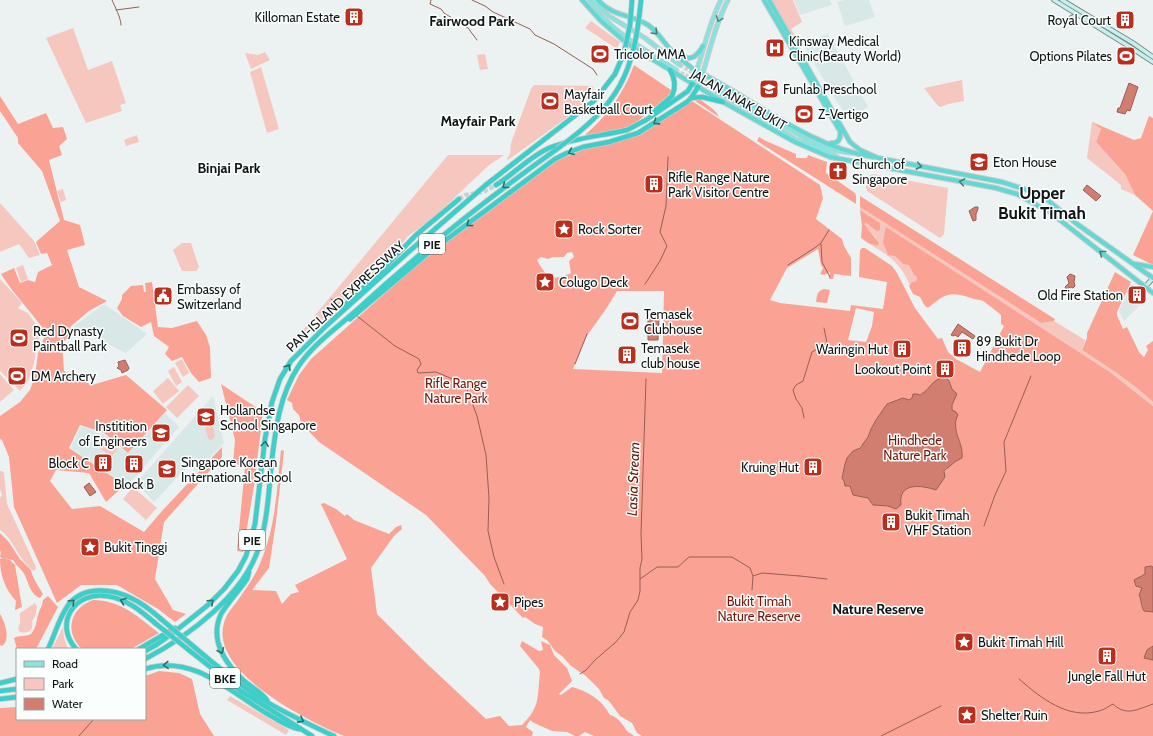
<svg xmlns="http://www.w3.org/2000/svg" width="1153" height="736" font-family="Cabin,sans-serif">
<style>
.built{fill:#d8e8e7}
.green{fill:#f6c7bf}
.forest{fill:#faa394;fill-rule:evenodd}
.water{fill:#d17e70;stroke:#985e55}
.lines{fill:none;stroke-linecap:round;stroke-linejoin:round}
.stream{stroke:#985e55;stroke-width:1}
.primary-tunnel{stroke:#cbd1d0;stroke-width:3.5;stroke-dasharray:3.5 2;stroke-linecap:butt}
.motorway-tunnel{stroke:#cbd1d0;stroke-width:4.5;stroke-dasharray:4.5 2;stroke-linecap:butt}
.secondary-casing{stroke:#808685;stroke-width:5.5}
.primary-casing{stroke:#cbcccc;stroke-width:5.5}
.trunk-casing{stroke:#cbcccc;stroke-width:6}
.motorway-casing{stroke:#cbcccc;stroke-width:6}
.secondary{stroke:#c4f0ee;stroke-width:3.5}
.primary{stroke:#8ae2de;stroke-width:3.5}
.trunk{stroke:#63d8d3;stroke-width:4}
.motorway{stroke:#3ccec8;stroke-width:4.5}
.motorway-bridge-casing{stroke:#cbcccc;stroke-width:6;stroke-linecap:butt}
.motorway-bridge{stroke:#3ccec8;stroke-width:4.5}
.oneway{stroke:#548684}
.oneway2{stroke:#3f807e}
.oneway3{stroke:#28726e}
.labels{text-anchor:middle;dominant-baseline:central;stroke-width:3;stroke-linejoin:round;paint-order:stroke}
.shield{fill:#fafffe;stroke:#585b5b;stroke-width:1}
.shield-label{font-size:12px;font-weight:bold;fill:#131515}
.poi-label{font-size:13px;fill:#131515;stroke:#fafffe;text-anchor:start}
.street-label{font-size:13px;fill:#131515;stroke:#fafffe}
.park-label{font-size:13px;fill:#79150a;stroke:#fafffe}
.neighbourhood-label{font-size:14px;font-weight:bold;fill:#131515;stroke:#fafffe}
.water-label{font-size:14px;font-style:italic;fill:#60160d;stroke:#fafffe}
.district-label{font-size:17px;font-weight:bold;fill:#131515;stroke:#fafffe}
</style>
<rect width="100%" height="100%" fill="#ecf2f1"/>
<g class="built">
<path d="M794,0H830L832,5L800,15Z"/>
<path d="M844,0H869L875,17L845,26L837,2Z"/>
<path d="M828,34L868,107L849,119L835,99L803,44Z"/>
<path d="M1131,285L1145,300L1124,321L1119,311Z"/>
<path d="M104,304L147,334L126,353L89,335L83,339L73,327Z"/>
<path d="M213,396L224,443L196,472L189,465L154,502L136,483Z"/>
<path d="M165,413L179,427L127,486L71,448L81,426L103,434L128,454Z"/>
</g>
<g class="green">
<path d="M772,0H793L802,22L791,29L798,40L796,41L792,39Z"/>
<path d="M591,21L620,42L617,49L585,28Z"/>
<path d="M73,28L88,70L112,61L126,103L120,105L122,111L86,123L46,38Z"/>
<path d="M265,52L270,60L251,69L245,53L258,55Z"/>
<path d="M485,54L488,69L480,70L477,55Z"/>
<path d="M261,67L279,129L267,133L250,72Z"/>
<path d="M962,80L964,101L948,104L941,107L938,106L924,88Z"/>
<path d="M534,85L593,86L594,93L572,114L508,160L507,158L510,154L511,143L531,89Z"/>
<path d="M1092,122L1101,129L1096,142L1125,174L1135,195L1121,189V185L1087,158Z"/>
<path d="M137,135L139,142L126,146L124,140Z"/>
<path d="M448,155H504L488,166L432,219L408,236L402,244L382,261V266L307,334L303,330Z"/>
<path d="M873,174L948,188L944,234L940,238L867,191C865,184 865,177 873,174Z"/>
<path d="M63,189L66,200L61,202L57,191Z"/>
<path d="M0,203L34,241L40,255L29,258L19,244L0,252Z"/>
<path d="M860,207L1041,323L1054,321L1085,340L1082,350C1106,366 1132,382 1153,402V406L1110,372L1014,310L895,256L903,264H909L914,275L917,277L916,281L912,282L910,285C899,261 890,257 868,243L877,246L876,238L863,224L866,223L869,226L880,223L860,210Z"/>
<path d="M182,243H191L199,267L196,271H182L173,250Z"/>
<path d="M23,265L28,279L21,282L16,268Z"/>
<path d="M0,279L22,303L18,308L28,313L41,332L37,344L34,364L28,381L20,391L0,371Z"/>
<path d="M182,359L189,373L183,377L175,363Z"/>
<path d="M174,367L182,382L176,386L168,371Z"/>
<path d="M0,374L14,390L0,402Z"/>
<path d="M168,378L179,391L163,404L153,391Z"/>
<path d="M188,385L199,396L177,418L166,407Z"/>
<path d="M207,425H210L213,427L215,436L212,440H210C207,437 204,429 207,425Z"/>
<path d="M103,436L118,449L111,457L96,445Z"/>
<path d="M0,471H2L4,473L7,504L36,567V569L34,571C20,563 14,539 0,530V498L2,495L0,489Z"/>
<path d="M133,487L157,508L146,520L123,499Z"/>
<path d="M35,603L37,607L35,617L32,621C34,630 29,634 20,632L18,629L20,623V613Z"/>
<path d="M63,627L64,637L68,649H52Z"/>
<path d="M230,696L289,730L286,735L227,700Z"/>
</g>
<g class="forest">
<path d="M634,65L671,90L670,94L638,121L627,127L598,135H585C609,114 623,94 634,65Z"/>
<path d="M0,96L18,124L46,113L53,128L63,127L67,139L59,146L62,155L49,160L64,220L80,225L85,245L67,250L79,287L107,301L89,311L70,327L74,333L62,343L64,371L92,385L126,375L167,410L128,453L104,433L80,425L69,448L125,485L106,502L89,473L56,470L50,481L72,509L100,506L144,532L162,511L222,447V457L164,522L155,579L173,610L186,614L175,622L158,609L117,585H81L57,603L14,507L9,457L2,440L0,439V416L20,402L30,390L35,376L38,353L46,333C32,312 14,295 1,274L14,268L20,283L28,280L35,282L38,272L52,265L47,253L41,254L36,242L60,221L42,171L18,143V138L0,111Z"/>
<path d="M700,99C706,105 716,109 719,117L695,101Z"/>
<path d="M692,101L820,185L823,198L816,219L842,239L844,246L851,258V276L834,274L833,279H829L830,272L824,275L820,274L823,268L821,265L818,249L787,268L770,300L780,303L850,311L851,305L883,309L887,282L859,277L860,250L862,248H865L892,266L897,273L915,308L938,339L942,338L948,352L956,359L980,372L1004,326L1001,324V315C995,310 989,305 983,301C979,299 975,300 971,298C949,291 945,294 928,308L925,306L920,297L913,294L909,286L912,282L916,281L917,277L914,275L909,265L903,264L895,256L888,255L883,242L886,227L1110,372L1153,406V567L1151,566L1145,574L1140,576L1142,588L1141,606L1143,610L1153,612V646L1147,650L1145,658L1153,660V736H642L637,733L632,723L620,716L609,701L604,698L599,689L586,676L571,666L562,656L555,651L547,640L542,637L543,627L535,624L525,617L523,618L490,584L485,576L426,515L319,442L301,423L299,415L293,409L292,403L287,400L299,375L311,359L410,271L435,251L558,160L587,148L621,141L642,134ZM572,252L574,257L569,261L571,273C552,282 546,277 537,260L541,257L548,259L553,257H564L567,253ZM617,291H664L662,373L573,369L586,337L606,309ZM856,308L874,312L872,326L866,342L848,340ZM949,381L952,389L957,394L952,405V410L956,419L955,427L958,435L962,458L956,460L944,472L945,477L936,490C926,487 909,482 902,493C900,498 898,504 896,509L888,506L873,505L868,498L850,486L842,475L853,451C868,445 868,432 876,420C879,415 884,410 887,404L909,400L925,392L929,388Z"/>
<path d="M1149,116L1153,118V265L1133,255L1153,211L1135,195L1125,174L1096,142L1101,129L1092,122L1134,140L1141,138Z"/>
<path d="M759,137L766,141L796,154V158H807L808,155L827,162L826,173L855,193L856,196V204L757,141Z"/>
<path d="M860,196L1055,319L1054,321L1041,323L860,207Z"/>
<path d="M860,210L880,223V230L877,231L866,223L864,224L879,243L877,246L868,243L861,238L862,226Z"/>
<path d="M1115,272L1131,282L1117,312V315L1123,329L1127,327L1139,352L1144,357L1148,350L1146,346L1153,341V402C1132,382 1106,366 1082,350L1087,338V333Z"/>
<path d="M152,282L158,327L172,328L197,321L206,335L210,347L211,378L199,382L191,373L182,357L172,361L165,354L169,347L154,336L151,322L141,327L123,316L117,308L122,299V295L131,286L143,285L144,292H146L145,283Z"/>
<path d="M824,289L830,290L827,303L816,302C817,295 817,291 824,289Z"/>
<path d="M221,384L263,412L254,486L243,552L237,551L245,467L233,463L235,440Z"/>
<path d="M281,450L284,451L276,522L269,568L252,590L276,591L282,604L291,594L299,592L295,585L347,559L321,504L324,503L336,509L345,516L347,514L354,520L389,534L396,527L401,525L402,529L394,536L371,568L377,614L423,660L486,719L500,716L509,726L522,725C541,706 537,697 540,672L539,669L520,646L522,641L539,651L543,650L541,641L550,645L554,655L567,668L572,681L559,694L561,695L572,687C588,691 602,700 610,715C619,717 623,726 628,732C630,733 632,734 634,736H594L585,732L579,736H575L567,732L552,731L534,723L530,720L526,727L533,732L532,736H344C308,721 209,672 224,623C226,614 233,607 238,600C247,587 256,575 261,561C276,526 277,487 281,450Z"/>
<path d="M0,533L8,541L20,559L31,570C32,577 39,587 43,594L40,598C29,594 29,581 23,572C20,568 16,565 13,560L4,558L10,560L15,565L22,607L15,610L16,601C5,589 0,575 0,559L3,558L0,557L1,552L0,551Z"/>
<path d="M48,596L58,607L36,649H17L14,638C19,635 25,637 31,634C37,627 36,620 39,612C41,607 42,607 43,600Z"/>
<path d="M93,600C121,600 138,617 159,633L131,649H82C64,632 70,608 93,600Z"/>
<path d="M0,614C5,622 11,640 2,646L0,645Z"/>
<path d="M159,671L179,673L192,679L200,714L214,736H0V708L17,707V719H145V676Z"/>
</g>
<g class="water">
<path d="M1129,83L1138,87L1130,111L1127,110L1125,114L1117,112L1118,108H1120Z"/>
<path d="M1087,185L1101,196L1096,201L1083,190Z"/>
<path d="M975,207H978V209L976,214V220L973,221L969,211Z"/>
<path d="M1070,274L1075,276L1074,282L1075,286L1073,288L1071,287L1066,289L1065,287L1069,283L1067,277Z"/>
<path d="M648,318H659L658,340H648Z"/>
<path d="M958,324L975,336L973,339L962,332L958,337L955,335L953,336L951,335Z"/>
<path d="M125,360L129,368L128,370L122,373L121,370L117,368L119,366L118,362Z"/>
<path d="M946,377L949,381L952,389L957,394L952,405V410L956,412L958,415C950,429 964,443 962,458L956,461L944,471L945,477L936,490C921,485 898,482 901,505L896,509L888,506L873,505L868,498L853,495L850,486H845L844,481L842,478L845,464L847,458L853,451L860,448L868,437L871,429L876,420L887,404L903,398L909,400L912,398L913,394H917L920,395C932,388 930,380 946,377Z"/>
<path d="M89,483L96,492L90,496L84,487Z"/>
<path d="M1151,566L1153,567V612L1144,611C1140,605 1142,600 1139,595L1142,588L1136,586L1134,580L1145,574V567Z"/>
<path d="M1153,646V660L1144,658L1147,650Z"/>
</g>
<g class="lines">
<g class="stream">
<path d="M112,0C115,7 121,18 121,25"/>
<path d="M431,0L430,4L441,9L444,13L468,28L477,40"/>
<path d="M472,0L485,6L493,12L530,29L535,35L554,44L593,69L597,75"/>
<path d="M116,10L139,7"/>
<path d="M821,244L822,262L830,277"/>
<path d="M788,265L816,247L821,243L829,230"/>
<path d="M645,284L660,261L667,246L660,232L666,206L668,157"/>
<path d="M331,299L339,304"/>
<path d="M357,316L395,346L419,359L421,364L417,370L418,373L436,372L457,381L466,387L477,416L486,455L489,498L488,531L494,557L504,584"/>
<path d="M575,364L587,334"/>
<path d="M804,418L802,408L796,399L793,390L796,385L803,381L812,352L827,343L824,328"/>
<path d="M984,526L995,495L1006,471L1004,442L1031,376"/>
<path d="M800,576L827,579"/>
<path d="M640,579L657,567H678L689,557H732L750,568L753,576L762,573L800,576"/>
<path d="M752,590L753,576"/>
<path d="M580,674L586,670L595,660L616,642L624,632L630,612L638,600L640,591V568L642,559L641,534L646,379"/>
<path d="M1019,679C1041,698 1068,720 1099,711C1104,710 1109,706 1113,704C1127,717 1138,709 1153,704"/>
<path d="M79,736L94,719"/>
<path d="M881,736L941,706"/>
</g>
<g class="primary-tunnel">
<path d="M680,65L714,86"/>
<path d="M676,70L712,89"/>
</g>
<path class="motorway-tunnel" d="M459,199L466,195L483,192L496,185"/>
<g class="secondary-casing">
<g id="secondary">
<path d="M1054,0L1130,47L1153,62"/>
<path d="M1062,0L1133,43L1153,57"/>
<path d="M1070,21L1071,18L1077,15"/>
<path d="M1146,286L1153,278"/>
</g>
</g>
<g class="primary-casing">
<g id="primary">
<path d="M589,0C609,31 645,50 676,70"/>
<path d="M593,0L609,16L645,38L680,65"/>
<path d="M692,84C703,56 707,27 721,0"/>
<path d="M714,86C731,96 749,105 766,115C790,130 822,151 851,153"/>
<path d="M698,87C709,58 713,28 728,0"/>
<path d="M712,89L797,140L826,151L837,157"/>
</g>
</g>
<g class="trunk-casing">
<g id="trunk">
<path d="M582,0L601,21L623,40L637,50L723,102L795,142L830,157L996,188L1017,194L1051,213L1153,293"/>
<path d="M598,0C613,17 631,14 648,25C657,31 662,40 669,48C677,56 684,62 693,69C753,98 806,146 873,157"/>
<path d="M764,0L840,131C841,138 839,144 831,143"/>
<path d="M769,0L850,142L860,150L878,158L1002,182L1033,192L1045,198L1077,224L1153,278"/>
<path d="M677,54C689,61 696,59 703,46"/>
<path d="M1135,264L1153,267"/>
</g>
</g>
<g class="motorway-casing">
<g id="motorway">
<path d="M691,98L702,97L723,102"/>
<path d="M651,114L672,96C676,87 675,78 670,70"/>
<path d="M496,185C514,174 529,157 549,148C573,138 601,136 627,130L646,120L688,91L692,84"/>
<path d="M342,308L378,274L416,235L459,199"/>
<path d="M350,319L427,254L555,159L567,153L583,147L609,142L638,133L687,102L691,98L698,87"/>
<path d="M249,572L247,579C239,591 228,602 221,614C209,640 225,663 243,680C251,687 261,692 267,700"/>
<path d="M193,646C214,664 235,681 257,696C280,711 308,724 334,736"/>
<path d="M48,649C55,635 59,617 69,604C84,586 111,588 131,598C142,603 152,611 161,619"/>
<path d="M76,649C53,623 75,591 107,596C127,599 141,611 155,623"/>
<path d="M139,649L175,628"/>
<path d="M145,651L156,645L173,633L208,605L224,589L238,571L246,556L255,524L265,439L272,402L280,379L291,361L326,326L405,255L487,184L595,100L615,74"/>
<path d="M190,651L241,691L312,736"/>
<path d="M145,659C189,636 246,594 260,544C268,517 269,487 272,459C276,426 280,395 298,367C313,344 338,327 358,309C421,251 488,198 557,149"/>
<path d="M145,669C194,653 232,694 271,716C280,721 288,727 299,729"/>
<path d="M0,683L17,679"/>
<path d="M0,691L17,689"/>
<path d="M0,699L17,697"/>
</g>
</g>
<use href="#secondary" class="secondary"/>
<use href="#primary" class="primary"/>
<use href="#trunk" class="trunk"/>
<use href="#motorway" class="motorway"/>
<g class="motorway-bridge-casing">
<g id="motorway-bridge">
<path d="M615,74L624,53L630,25L632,0"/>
<path d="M557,149C619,104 634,75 641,0"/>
<path d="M161,619L193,646"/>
<path d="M155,623L190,651"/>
</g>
</g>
<use href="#motorway-bridge" class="motorway-bridge"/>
</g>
<defs><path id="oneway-chevron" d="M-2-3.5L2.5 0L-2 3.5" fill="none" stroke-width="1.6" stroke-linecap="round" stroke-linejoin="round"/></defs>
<use class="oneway" href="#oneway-chevron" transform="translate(719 19) rotate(111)"/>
<g class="oneway2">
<use href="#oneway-chevron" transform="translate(655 32) rotate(45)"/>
<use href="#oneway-chevron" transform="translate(919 166) rotate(11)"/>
<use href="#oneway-chevron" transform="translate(962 182) rotate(-169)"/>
<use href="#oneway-chevron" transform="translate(1102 253) rotate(-142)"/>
</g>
<g class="oneway3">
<use href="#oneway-chevron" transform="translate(656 122) rotate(147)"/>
<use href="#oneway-chevron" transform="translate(571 152) rotate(157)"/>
<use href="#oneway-chevron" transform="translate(505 186) rotate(142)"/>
<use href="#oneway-chevron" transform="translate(469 224) rotate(143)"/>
<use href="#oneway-chevron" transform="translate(288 367) rotate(-58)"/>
<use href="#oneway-chevron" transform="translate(265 444) rotate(-83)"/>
<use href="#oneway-chevron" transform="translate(123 601) rotate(-158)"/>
<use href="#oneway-chevron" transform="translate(72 602) rotate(-46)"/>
<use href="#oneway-chevron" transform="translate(211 602) rotate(-43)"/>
<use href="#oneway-chevron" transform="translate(221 651) rotate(67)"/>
<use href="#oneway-chevron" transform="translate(166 665) rotate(178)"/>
<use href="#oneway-chevron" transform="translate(301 720) rotate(28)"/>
</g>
<defs>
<g id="building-square" transform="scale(1)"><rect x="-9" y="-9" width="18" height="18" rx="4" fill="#bb2e1e" stroke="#fafffe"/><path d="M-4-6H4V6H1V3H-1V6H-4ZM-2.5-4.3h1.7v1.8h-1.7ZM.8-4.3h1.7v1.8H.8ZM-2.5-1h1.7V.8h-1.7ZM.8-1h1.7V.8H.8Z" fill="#fff"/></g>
<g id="hospital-square" transform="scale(1)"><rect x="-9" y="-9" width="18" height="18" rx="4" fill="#bb2e1e" stroke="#fafffe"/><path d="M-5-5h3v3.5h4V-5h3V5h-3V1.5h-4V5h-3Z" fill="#fff"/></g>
<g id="stadium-square" transform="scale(1)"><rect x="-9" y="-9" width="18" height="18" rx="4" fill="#bb2e1e" stroke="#fafffe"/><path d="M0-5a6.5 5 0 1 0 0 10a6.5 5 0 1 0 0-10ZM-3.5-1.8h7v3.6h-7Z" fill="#fff"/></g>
<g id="school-square" transform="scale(1)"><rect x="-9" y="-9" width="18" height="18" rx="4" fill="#bb2e1e" stroke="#fafffe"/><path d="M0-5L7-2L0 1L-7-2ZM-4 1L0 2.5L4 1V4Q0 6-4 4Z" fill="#fff"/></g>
<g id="church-square" transform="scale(1)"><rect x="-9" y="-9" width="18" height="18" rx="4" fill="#bb2e1e" stroke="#fafffe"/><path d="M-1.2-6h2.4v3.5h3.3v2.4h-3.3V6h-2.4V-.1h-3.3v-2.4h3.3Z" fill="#fff"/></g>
<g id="sight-square" transform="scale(1)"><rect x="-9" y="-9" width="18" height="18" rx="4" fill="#bb2e1e" stroke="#fafffe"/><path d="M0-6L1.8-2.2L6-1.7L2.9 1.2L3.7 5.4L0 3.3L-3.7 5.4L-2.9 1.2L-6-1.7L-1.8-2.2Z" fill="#fff"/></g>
<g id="civic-square" transform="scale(1)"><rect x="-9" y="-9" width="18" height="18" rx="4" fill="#bb2e1e" stroke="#fafffe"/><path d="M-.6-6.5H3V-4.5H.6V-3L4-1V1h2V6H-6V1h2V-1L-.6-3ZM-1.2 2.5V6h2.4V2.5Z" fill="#fff"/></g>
</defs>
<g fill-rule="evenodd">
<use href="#building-square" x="354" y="17"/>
<use href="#building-square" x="1125" y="20"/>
<use href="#hospital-square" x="775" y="48"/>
<use href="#stadium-square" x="600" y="54"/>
<use href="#stadium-square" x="1126" y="56"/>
<use href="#school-square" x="769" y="89"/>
<use href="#stadium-square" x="550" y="101"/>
<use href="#stadium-square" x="804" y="114"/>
<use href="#school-square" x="979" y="162"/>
<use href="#church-square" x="838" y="171"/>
<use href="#building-square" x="654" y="184"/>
<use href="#sight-square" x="564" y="229"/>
<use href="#sight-square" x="545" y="282"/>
<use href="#building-square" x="1137" y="295"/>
<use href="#civic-square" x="163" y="296"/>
<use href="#stadium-square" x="630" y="321"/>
<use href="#stadium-square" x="19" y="338"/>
<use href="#building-square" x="962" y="348"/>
<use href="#building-square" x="902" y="349"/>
<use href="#building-square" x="627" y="355"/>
<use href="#building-square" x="945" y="369"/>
<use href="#stadium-square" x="17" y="376"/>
<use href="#school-square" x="206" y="417"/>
<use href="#school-square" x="161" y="433"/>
<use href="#building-square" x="103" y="463"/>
<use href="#building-square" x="134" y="464"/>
<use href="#building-square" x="813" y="467"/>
<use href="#school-square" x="167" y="469"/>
<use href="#building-square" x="891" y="522"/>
<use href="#sight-square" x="90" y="547"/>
<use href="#sight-square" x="500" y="602"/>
<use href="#sight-square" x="964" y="642"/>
<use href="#building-square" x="1107" y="656"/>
<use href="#sight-square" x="967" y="715"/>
</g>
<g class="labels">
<g class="shield">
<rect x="419" y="234" width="26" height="20" rx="3"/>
<rect x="239" y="530" width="26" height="20" rx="3"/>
<rect x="210" y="668" width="30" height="20" rx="3"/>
</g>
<g class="shield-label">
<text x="432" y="244">PIE</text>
<text x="252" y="540">PIE</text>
<text x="225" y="678">BKE</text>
</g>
<g class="poi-label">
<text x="340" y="17" text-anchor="end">Killoman Estate</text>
<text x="1111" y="20" text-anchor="end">Royal Court</text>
<text x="789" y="41">Kinsway Medical<tspan x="789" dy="15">Clinic(Beauty World)</tspan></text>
<text x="614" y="54">Tricolor MMA</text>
<text x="1112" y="56" text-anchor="end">Options Pilates</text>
<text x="783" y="89">Funlab Preschool</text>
<text x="564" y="94">Mayfair<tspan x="564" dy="15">Basketball Court</tspan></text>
<text x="818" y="114">Z-Vertigo</text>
<text x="993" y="162">Eton House</text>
<text x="852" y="164">Church of<tspan x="852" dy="15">Singapore</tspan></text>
<text x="668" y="177">Rifle Range Nature<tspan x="668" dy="15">Park Visitor Centre</tspan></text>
<text x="578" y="229">Rock Sorter</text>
<text x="559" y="282">Colugo Deck</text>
<text x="177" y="289">Embassy of<tspan x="177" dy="15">Switzerland</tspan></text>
<text x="1123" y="295" text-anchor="end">Old Fire Station</text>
<text x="644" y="314">Temasek<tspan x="644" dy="15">Clubhouse</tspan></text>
<text x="33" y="331">Red Dynasty<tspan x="33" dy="15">Paintball Park</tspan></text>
<text x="976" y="341">89 Bukit Dr<tspan x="976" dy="15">Hindhede Loop</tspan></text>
<text x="641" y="348">Temasek<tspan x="641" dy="15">club house</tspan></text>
<text x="888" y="349" text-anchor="end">Waringin Hut</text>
<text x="931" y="369" text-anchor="end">Lookout Point</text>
<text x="31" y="376">DM Archery</text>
<text x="220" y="410">Hollandse<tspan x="220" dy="15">School Singapore</tspan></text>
<text x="147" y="426" text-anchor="end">Institition<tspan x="147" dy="15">of Engineers</tspan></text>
<text x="181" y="462">Singapore Korean<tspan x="181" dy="15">International School</tspan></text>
<text x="89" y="463" text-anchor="end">Block C</text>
<text x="799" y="467" text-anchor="end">Kruing Hut</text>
<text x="134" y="484" text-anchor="middle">Block B</text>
<text x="905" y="515">Bukit Timah<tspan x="905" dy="15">VHF Station</tspan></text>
<text x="104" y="547">Bukit Tinggi</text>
<text x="514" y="602">Pipes</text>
<text x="978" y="642">Bukit Timah Hill</text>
<text x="1107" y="676" text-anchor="middle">Jungle Fall Hut</text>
<text x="981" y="715">Shelter Ruin</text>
</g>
<g class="street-label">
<text transform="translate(739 99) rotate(30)">JALAN ANAK BUKIT</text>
<text transform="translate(345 296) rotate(-43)">PAN-ISLAND EXPRESSWAY</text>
</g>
<g class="park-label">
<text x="456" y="383">Rifle Range<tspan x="456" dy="15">Nature Park</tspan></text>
<text x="915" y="440">Hindhede<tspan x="915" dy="15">Nature Park</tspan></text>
<text x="759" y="601">Bukit Timah<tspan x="759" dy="15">Nature Reserve</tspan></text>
</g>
<g class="neighbourhood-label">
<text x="472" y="21">Fairwood Park</text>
<text x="478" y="121">Mayfair Park</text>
<text x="229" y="168">Binjai Park</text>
<text x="878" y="609">Nature Reserve</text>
</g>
<g class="water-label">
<text transform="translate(633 479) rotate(-88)">Lasia Stream</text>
</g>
<g class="district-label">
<text x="1042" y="193">Upper<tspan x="1042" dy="20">Bukit Timah</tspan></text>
</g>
</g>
<rect x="16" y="648" width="130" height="72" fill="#fafffe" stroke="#9ea1a1"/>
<rect x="24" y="661" width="20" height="6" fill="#8ae2de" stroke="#9ea1a1"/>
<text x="52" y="668" font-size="12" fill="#131515">Road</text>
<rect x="24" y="678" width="20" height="12" fill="#f6c7bf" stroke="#9ea1a1"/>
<text x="52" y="688" font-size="12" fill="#131515">Park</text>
<rect x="24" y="698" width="20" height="12" fill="#d17e70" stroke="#9ea1a1"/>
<text x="52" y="708" font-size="12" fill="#131515">Water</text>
</svg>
